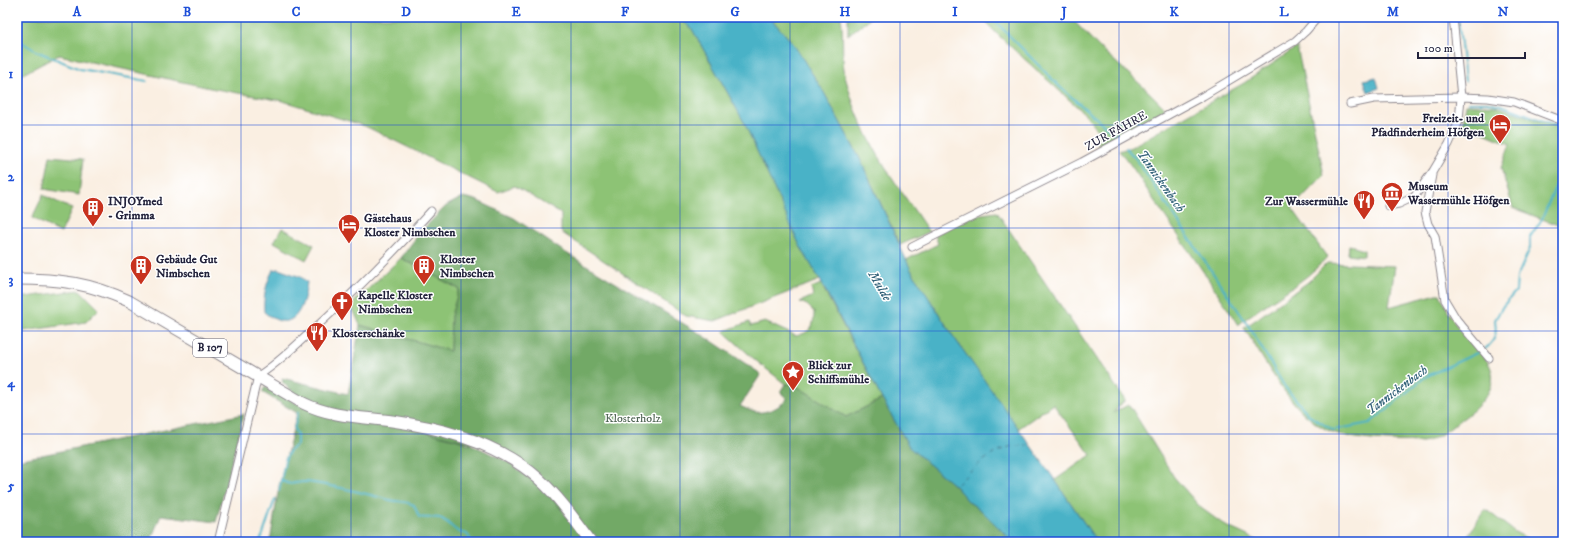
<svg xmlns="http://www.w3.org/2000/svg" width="1580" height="559" font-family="'IM FELL DW Pica',serif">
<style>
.green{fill:#8dc375;stroke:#587258}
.forest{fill:#72a966;stroke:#4a6650}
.water{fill:#49b2c7;stroke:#366a81}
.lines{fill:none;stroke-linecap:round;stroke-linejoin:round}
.stream{stroke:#49b2c7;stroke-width:2}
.ferry{stroke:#34637a;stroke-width:1;stroke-dasharray:5 4;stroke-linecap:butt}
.minor-casing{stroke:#8e888e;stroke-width:9}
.primary-casing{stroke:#8e888e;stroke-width:13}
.minor{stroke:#fff;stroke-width:7}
.primary{stroke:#fff;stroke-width:11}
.grid{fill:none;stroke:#1d4ed8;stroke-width:1;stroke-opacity:0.55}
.labels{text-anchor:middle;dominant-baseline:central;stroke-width:3;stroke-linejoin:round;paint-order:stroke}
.shield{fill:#fff;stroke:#646476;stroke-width:1}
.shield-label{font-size:11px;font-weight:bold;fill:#22223b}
.poi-label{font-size:12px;font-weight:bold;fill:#22223b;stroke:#fff;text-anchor:start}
.street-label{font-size:12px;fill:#22223b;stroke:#fff}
.park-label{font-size:12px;fill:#4d6252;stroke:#fff}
.water-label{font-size:13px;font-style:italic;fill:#34637a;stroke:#fff}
.neatline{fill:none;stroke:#1d4ed8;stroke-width:1.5}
.grid-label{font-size:13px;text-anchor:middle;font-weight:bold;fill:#1d4ed8}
</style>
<rect width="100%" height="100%" fill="#fff"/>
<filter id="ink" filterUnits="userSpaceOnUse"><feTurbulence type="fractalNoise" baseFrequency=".025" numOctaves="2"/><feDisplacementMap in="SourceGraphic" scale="8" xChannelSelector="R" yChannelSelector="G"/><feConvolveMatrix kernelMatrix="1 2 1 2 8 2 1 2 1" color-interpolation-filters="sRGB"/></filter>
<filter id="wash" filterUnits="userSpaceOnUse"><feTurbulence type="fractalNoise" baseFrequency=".012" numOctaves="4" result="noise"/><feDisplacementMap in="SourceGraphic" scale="16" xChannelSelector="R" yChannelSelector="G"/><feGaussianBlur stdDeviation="0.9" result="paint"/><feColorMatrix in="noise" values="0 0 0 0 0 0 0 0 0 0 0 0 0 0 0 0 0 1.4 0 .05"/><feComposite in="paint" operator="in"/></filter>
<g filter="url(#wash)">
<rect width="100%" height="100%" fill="#faefe2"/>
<g class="green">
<path d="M17,17H678L692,29L744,122L800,246L820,280L715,321L686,316L561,232V214L515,186L498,192L365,126L283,101L210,88L59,55L21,75L17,69Z"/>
<path d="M769,17H841C844,36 841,56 845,75C858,134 896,183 929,232L900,245L859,157L822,89L792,42Z"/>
<path d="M848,17H872L848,35Z"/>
<path d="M981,17H1070L1099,47L1149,92L1166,109L1097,146L1099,141L1098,131L1086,115L998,35Z"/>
<path d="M1297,47L1324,175L1292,208L1327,257C1305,284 1265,302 1238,325C1213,284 1185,246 1158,206C1145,188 1135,168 1119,151L1131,147L1244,83Z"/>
<path d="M1466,104L1496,106L1563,129V227L1513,208L1501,168L1510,144L1463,124Z"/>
<path d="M50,156L83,159L79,195L44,189Z"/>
<path d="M43,195L72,209L61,233L32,218Z"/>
<path d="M997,212L1125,400L1113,413L1128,405L1130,406L1174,477L1201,508L1226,526L1261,542H1097L1055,480L1091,455L1053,404L1018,429L953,336L911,270L906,260L938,244L935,235L974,215Z"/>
<path d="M282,228L314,245L306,260L274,242Z"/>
<path d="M1349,245L1354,246V247L1364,250V256L1348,254Z"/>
<path d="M401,258L459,289L451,316L450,351L360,325L351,305Z"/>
<path d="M1327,263L1395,266L1389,307L1437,294H1440C1446,306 1451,319 1459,329C1467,339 1476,347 1484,357C1504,380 1485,402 1465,417C1452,426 1439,439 1423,442C1394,441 1363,442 1335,433C1293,419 1267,363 1244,328L1308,282Z"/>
<path d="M821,284L882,399L846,417L795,385L785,384L754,359L724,332L727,330L749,322L751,326L765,322L796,336C811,332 814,327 814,312L807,305L800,302L813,296L811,288Z"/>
<path d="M80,290L99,309L86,322L17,332V298Z"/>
<path d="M1485,509L1515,532L1534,542H1464Z"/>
</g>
<g class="forest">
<path d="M463,197L476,200L514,218L563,251L709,339L761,374L740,406C745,408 750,411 755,412C765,414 781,407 787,399L780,392L785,384L795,385L846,417L882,399L910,448L955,486L969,502L982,511L1013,542H595L503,450L332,410L295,394L283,383L282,378L348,394L360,325L450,351L451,316L459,289L401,258L420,232L446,206Z"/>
<path d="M265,387L302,406L416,429L458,440L475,446L510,463L549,494L587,542H270L279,486L297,413L262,392Z"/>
<path d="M244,414L216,522L161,515L150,542H17V460Z"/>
</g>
<g class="water">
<path d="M678,17H769L792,42L822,89L859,157L911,270L953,336L1055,480L1097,542H1013L982,511L969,502L955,486L910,448L882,399L820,280L800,246L744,122L692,29Z"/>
<path d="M1376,77L1379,88L1368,92L1364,80Z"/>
<path d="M278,269L301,277L307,282C304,309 293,336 264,312C263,297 266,283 273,270Z"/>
</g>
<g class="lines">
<g class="stream">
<path d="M991,17L1060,87L1118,137"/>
<path d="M1458,17L1465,81"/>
<path d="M17,39L36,51L80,69L147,81"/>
<path d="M1469,102H1487L1501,105L1563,128"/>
<path d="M1126,148L1136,159L1248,325L1285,387L1310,416L1333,430L1370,423L1425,377L1481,351"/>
<path d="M1485,349C1496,340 1497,334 1495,320L1503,306L1516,291L1517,277L1530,248V237L1542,219L1563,168L1560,161L1563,158"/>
<path d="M281,479C289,488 297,481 306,482C335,485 363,493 390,500C399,502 406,501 414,505L419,517C426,519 434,516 442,519C452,524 454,533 467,534L472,542"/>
<path d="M279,491L285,460L290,450L297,445V435L294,429L298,412"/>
<path d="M259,542L262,537L275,499"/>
</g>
<path class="ferry" d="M957,485C972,469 988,454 1009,447C1015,445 1022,446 1028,446"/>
</g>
</g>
<g filter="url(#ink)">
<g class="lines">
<g class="minor-casing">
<g id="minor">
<path d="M1350,104L1374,99L1461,97L1488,98L1514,102L1563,121"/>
<path d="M1432,175L1425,212L1428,224L1435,236L1445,300L1457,320L1489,358"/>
<path d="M1388,206L1399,204L1414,197L1433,171L1449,144L1459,121L1461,97L1453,17"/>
<path d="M912,247L1082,162L1203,96L1295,41L1306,31L1318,17"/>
<path d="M218,542L258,376C280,362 297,344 316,327C357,290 395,251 431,211"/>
</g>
</g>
<g class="primary-casing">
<path id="primary" d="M17,279C60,279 89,283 129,301L303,403C331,417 361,417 392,421C443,428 500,444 539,479C559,497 575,520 591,542"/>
</g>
<use href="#minor" class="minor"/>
<use href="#primary" class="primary"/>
</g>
</g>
<path class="grid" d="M132,17V542M241,17V542M351,17V542M461,17V542M571,17V542M680,17V542M790,17V542M900,17V542M1009,17V542M1119,17V542M1229,17V542M1339,17V542M1448,17V542M17,125H1563M17,228H1563M17,331H1563M17,434H1563"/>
<defs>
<g id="hotel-pin" transform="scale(1.15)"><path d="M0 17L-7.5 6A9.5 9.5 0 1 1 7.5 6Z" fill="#c8321e" stroke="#fff"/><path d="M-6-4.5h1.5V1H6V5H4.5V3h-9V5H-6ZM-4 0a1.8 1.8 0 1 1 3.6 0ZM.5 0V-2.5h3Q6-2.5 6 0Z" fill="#fff"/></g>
<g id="museum-pin" transform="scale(1.15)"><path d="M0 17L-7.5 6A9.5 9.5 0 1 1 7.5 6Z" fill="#c8321e" stroke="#fff"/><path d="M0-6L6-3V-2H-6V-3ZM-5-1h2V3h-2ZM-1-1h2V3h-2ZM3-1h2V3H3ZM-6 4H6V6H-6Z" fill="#fff"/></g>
<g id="restaurant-pin" transform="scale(1.15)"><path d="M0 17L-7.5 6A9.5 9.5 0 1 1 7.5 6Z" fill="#c8321e" stroke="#fff"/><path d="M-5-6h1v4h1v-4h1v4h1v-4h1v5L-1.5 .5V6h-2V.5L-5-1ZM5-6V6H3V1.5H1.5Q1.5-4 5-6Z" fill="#fff"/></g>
<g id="building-pin" transform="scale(1.15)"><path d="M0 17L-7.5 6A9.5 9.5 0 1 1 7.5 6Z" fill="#c8321e" stroke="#fff"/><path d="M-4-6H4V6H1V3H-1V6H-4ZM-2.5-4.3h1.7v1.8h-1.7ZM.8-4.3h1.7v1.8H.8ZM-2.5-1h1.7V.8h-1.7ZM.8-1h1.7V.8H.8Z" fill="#fff"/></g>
<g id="church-pin" transform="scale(1.15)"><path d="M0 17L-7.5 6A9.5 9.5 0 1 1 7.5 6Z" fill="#c8321e" stroke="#fff"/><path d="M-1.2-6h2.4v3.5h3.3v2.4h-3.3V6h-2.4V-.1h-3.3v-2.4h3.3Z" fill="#fff"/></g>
<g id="sight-pin" transform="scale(1.15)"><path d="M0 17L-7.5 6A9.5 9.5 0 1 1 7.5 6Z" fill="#c8321e" stroke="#fff"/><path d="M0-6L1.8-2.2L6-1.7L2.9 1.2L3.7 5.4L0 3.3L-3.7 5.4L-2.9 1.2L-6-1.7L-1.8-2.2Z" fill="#fff"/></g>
</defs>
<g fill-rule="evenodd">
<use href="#hotel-pin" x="1500" y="125"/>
<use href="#museum-pin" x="1392" y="193"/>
<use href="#restaurant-pin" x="1364" y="201"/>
<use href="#building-pin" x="93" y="208"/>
<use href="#hotel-pin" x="349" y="225"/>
<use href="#building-pin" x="141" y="266"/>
<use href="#building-pin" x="424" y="266"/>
<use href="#church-pin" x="342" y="302"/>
<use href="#restaurant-pin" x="317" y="333"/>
<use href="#sight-pin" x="793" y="372"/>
</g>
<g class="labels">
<rect class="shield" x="193" y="339" width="34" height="18" rx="3"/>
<g class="shield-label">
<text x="210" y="348">B 107</text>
</g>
<g class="poi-label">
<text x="1484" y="118" text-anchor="end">Freizeit- und<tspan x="1484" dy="14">Pfadfinderheim Höfgen</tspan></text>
<text x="1408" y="186">Museum<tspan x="1408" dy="14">Wassermühle Höfgen</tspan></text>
<text x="108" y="201">INJOYmed<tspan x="108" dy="14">- Grimma</tspan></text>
<text x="1348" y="201" text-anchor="end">Zur Wassermühle</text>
<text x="364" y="218">Gästehaus<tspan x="364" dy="14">Kloster Nimbschen</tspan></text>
<text x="156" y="259">Gebäude Gut<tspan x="156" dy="14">Nimbschen</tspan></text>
<text x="440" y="259">Kloster<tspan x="440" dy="14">Nimbschen</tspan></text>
<text x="358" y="295">Kapelle Kloster<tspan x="358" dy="14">Nimbschen</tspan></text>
<text x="332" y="333">Klosterschänke</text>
<text x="808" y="365">Blick zur<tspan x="808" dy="14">Schiffsmühle</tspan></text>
</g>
<g class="street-label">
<text transform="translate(1116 131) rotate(-29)">ZUR FÄHRE</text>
</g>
<g class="park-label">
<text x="633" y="418">Klosterholz</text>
</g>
<g class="water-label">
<text transform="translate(1161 181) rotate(55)">Tannickenbach</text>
<text transform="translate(880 286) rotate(59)">Mulde</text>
<text transform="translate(1397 390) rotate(-37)">Tannickenbach</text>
</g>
</g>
<rect width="1580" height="559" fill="none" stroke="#fff" stroke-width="44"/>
<path d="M1418 52v6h107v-6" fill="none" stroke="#22223b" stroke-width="2"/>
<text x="1424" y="52" font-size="12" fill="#22223b" stroke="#ffffff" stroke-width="3" paint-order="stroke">100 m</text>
<rect x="22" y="22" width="1536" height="515" class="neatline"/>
<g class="grid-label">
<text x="77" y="16">A</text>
<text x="187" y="16">B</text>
<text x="296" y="16">C</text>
<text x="406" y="16">D</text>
<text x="516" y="16">E</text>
<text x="625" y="16">F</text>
<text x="735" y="16">G</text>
<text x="845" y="16">H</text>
<text x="955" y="16">I</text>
<text x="1064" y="16">J</text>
<text x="1174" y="16">K</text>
<text x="1284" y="16">L</text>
<text x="1393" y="16">M</text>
<text x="1503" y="16">N</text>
<text x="11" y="78">1</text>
<text x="11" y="181">2</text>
<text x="11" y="284">3</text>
<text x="11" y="387">4</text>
<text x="11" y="490">5</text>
</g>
</svg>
